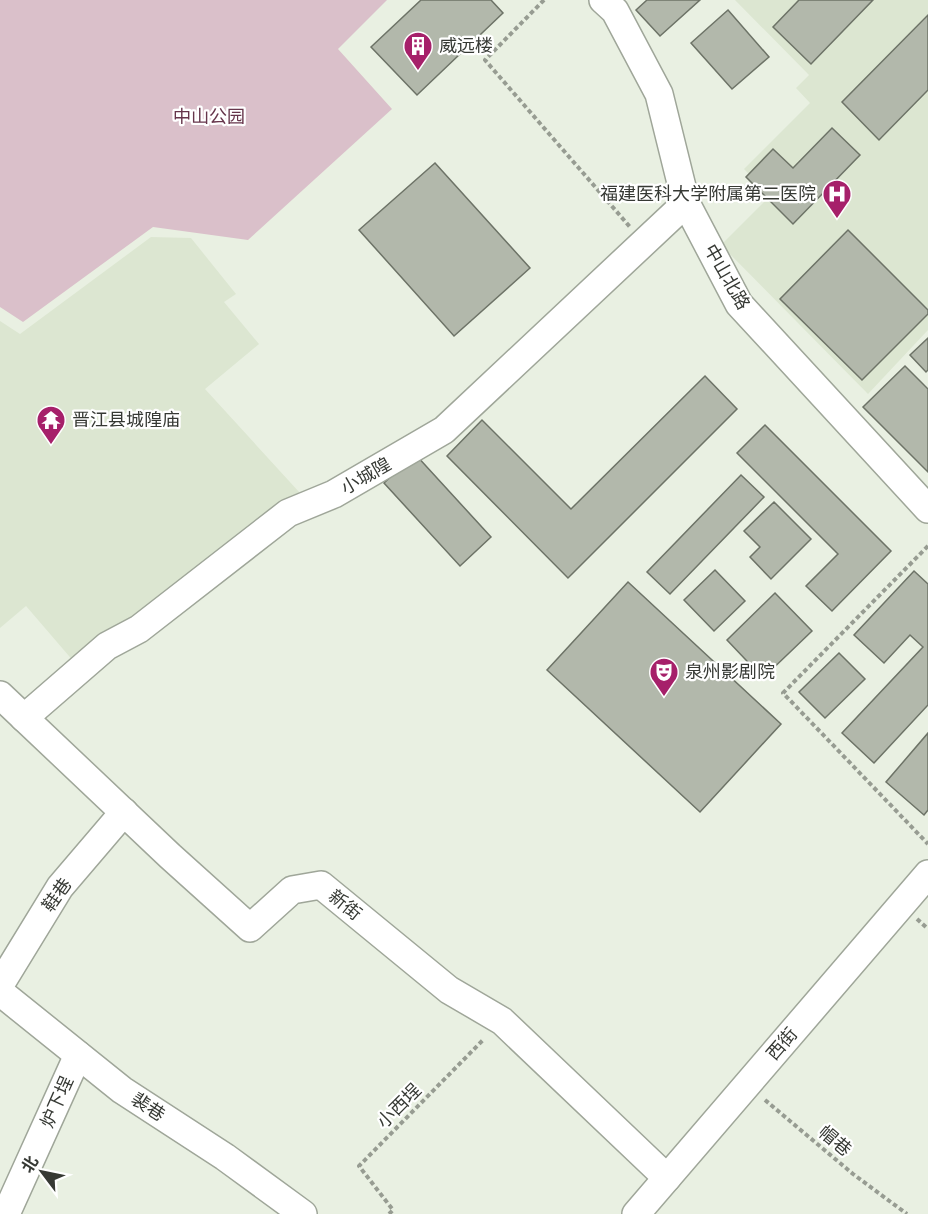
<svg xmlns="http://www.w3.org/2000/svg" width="928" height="1214" font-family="'DM Sans','Noto Sans SC',sans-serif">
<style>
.built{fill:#dce6d1}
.green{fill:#dac0ca}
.building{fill:#b2b8ab;stroke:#6d7367;stroke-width:1.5}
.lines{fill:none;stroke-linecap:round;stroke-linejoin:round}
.minor-casing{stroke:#9fa699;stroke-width:30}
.path{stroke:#979c92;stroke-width:4;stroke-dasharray:4.5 3;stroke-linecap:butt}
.minor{stroke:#fff;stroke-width:27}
.labels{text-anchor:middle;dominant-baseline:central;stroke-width:4.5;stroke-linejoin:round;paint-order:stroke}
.poi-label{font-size:18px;fill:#363934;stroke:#fff;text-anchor:start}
.park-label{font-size:18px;fill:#66354b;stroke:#fff}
.street-label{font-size:18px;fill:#363934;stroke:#fff}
</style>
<rect width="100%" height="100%" fill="#e9f0e2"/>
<g class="built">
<path d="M735,0H928V330L868,394L721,245L770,196L744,169L810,103L796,88L809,75Z"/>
<path d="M151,237L191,238L236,294L224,302L259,344L205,389L300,493L75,663L26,606L0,628V321L20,334Z"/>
</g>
<path class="green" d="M0,0H387L338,49L392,109L248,240L153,227L23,322L0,307Z"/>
<g class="building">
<path d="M421,0H491L503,13L417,95L371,47Z"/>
<path d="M647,0H700L660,36L636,10Z"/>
<path d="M799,0H873L811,64L773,27Z"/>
<path d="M728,10L769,57L732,89L691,43Z"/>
<path d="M928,15V90L879,140L842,102Z"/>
<path d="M832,128L860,155L793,224L746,177L773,149L793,168Z"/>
<path d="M435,163L530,268L454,336L359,230Z"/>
<path d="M848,230L928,310V314L862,380L780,299Z"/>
<path d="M928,338V370L926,372L910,355Z"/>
<path d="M905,366L928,389V472L863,407Z"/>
<path d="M705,376L737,409L568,578L447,456L482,420L571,509Z"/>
<path d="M765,425L891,551L832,611L806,586L838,554L737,453Z"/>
<path d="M415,454L491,537L460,566L384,483Z"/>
<path d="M741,475L764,497L670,594L647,572Z"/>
<path d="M774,502L811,539L771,579L750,557L760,547L744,531Z"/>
<path d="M715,570L745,601L714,631L684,600Z"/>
<path d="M914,571L928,584V705L874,763L842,733L923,647L910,635L884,663L854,635Z"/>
<path d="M628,582L781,724L700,812L547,670Z"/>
<path d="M775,593L812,631L763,678L727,640Z"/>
<path d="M839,653L865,679L825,718L799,692Z"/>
<path d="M928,733V810L924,815L886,782Z"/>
</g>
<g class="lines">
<g class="minor-casing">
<g id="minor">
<path d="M603,0L615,11L659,94L686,203L739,304L928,509"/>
<path d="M0,695L170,856L250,928L292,890L321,885L449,990L502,1021L667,1178"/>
<path d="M24,718L107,646L139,629L288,513L334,494L444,430L686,203"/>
<path d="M0,985L60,887L124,812"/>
<path d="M0,992L122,1090L225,1157L303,1214"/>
<path d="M6,1214L78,1055"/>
<path d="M636,1214L928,874"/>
</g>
</g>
<g class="path">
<path d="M544,0L485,60L630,227"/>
<path d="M928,546L783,693L928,844"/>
<path d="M917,919L928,929"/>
<path d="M765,1100L853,1174L907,1214"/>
<path d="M389,1214L393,1210L359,1166L484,1039"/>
</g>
<use href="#minor" class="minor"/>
</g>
<defs>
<g id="building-pin" transform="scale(1.5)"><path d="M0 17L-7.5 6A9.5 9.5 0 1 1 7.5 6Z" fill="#a6206a" stroke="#fff"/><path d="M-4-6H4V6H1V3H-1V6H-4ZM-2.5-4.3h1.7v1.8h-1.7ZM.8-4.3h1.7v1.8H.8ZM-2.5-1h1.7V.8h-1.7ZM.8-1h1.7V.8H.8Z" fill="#fff"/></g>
<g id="hospital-pin" transform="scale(1.5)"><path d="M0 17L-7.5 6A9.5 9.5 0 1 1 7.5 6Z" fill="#a6206a" stroke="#fff"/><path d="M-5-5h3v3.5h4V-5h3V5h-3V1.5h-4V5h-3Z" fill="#fff"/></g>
<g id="temple-pin" transform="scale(1.5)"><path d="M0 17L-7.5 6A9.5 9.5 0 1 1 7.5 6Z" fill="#a6206a" stroke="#fff"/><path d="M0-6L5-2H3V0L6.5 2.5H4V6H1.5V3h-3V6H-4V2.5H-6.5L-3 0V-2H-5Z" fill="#fff"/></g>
<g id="theatre-pin" transform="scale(1.5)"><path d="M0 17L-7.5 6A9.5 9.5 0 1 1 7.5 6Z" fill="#a6206a" stroke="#fff"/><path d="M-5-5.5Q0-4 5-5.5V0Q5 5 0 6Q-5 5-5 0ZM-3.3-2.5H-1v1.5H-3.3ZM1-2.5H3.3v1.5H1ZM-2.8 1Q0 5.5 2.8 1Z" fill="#fff"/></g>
</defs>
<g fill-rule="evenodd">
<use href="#building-pin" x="418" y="46"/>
<use href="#hospital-pin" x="837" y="194"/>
<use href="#temple-pin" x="51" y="420"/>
<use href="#theatre-pin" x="664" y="672"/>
</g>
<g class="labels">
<g class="poi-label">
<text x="439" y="46">威远楼</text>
<text x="816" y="194" text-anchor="end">福建医科大学附属第二医院</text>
<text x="72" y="420">晋江县城隍庙</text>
<text x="685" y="672">泉州影剧院</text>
</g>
<g class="park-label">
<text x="209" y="117">中山公园</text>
</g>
<g class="street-label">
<text transform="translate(727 277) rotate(60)">中山北路</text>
<text transform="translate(366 476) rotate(-30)">小城隍</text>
<text transform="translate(57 895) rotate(-55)">鞋巷</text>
<text transform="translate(345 905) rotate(39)">新街</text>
<text transform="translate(782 1044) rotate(-49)">西街</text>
<text transform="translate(57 1102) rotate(-66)">炉下埕</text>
<text transform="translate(399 1106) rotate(-45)">小西埕</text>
<text transform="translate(148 1107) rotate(33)">裴巷</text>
<text transform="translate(835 1141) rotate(40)">帽巷</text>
</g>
</g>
<g transform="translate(42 1172) rotate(302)" stroke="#ffffff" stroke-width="4.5" paint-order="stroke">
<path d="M0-4.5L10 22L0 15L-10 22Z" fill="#363934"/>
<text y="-9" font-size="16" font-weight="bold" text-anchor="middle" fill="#363934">北</text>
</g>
</svg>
